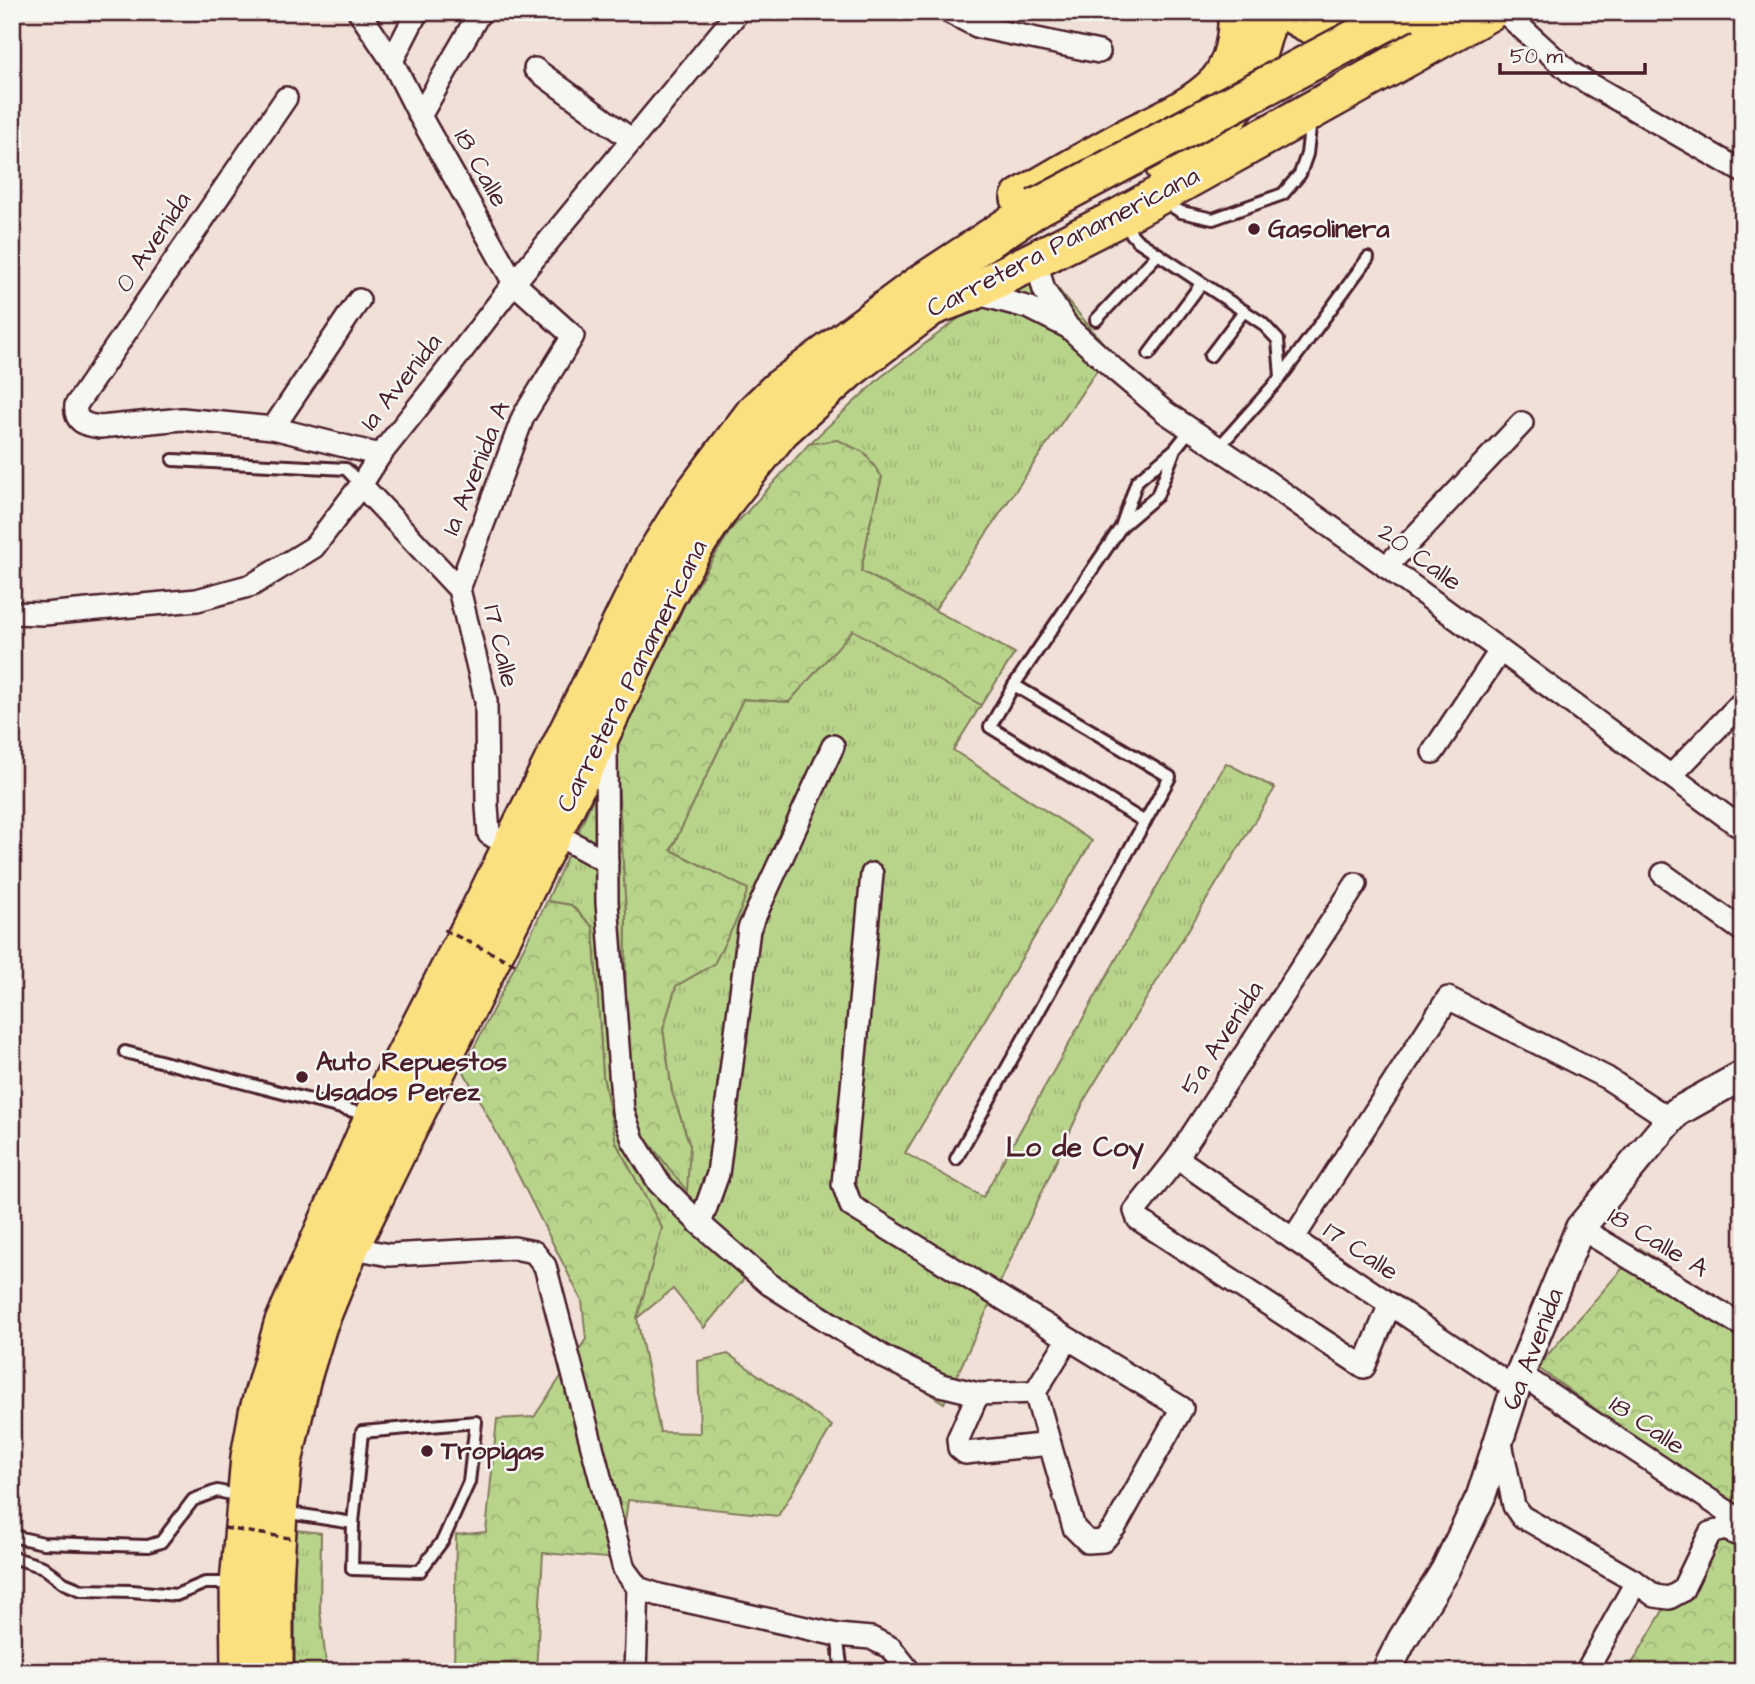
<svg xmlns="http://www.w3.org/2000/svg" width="1755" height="1684" font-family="'Architects Daughter',sans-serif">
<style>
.grass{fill:url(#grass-tufts);stroke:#817a5b;stroke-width:2}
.forest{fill:url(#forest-crowns);stroke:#817a5b;stroke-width:2}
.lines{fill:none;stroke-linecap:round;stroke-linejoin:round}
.lane-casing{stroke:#4a1f2b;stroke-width:16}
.street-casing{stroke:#4a1f2b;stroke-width:26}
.secondary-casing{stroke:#4a1f2b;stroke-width:33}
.highway-casing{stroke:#4a1f2b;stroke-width:42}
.lane{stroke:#f6f6f2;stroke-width:10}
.street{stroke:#f6f6f2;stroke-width:21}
.secondary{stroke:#f6f6f2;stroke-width:28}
.highway{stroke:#fce080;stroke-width:37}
.highway-bridge-casing{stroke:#4a1f2b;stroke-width:42;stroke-linecap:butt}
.path-bridge{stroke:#4a1f2b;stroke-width:3.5;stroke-dasharray:7 5;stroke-linecap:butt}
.highway-bridge{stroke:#fce080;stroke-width:37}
.poi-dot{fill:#4a1f2b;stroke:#f6f6f2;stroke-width:2.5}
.labels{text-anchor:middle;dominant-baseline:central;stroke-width:5;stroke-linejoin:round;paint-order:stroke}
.street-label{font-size:26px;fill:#4a1f2b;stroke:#f6f6f2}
.poi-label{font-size:26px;font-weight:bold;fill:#4a1f2b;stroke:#f6f6f2;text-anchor:start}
.neighbourhood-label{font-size:28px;font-weight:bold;fill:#4a1f2b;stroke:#f6f6f2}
</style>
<defs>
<pattern id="grass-tufts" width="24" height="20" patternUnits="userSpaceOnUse" patternTransform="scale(1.75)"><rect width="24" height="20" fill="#b8d48b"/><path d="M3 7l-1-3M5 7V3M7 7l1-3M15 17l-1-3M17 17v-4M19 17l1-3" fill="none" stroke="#a0b678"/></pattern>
<pattern id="forest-crowns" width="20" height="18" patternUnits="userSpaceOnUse" patternTransform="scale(1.75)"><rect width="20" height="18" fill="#b8d48b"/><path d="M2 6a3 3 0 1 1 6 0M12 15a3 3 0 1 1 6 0" fill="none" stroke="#a0b678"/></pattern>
</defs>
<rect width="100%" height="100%" fill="#f0e0d7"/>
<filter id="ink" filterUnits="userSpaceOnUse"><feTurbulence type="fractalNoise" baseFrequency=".0143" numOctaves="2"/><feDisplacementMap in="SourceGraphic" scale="14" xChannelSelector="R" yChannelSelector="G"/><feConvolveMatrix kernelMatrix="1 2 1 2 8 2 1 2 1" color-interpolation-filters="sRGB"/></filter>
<g filter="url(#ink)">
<g class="grass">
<path d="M1042,270L1110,351L934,611L861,571L871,519L882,477L838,440L809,444L881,377L963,315Z"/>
<path d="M853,629L981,705L953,750L1092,841L905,1153L983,1197L1226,763L1275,788L1086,1097L944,1403L747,1275L704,1328L673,1289L637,1318L662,1228L616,1143L603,1076L593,927L571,905L547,901L616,748L626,911L625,1066L690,1146L672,1092L663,1029L676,986L714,964L671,850L743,699L789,702Z"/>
<path d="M295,1530L321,1533L320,1610L327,1672H295Z"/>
</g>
<g class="forest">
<path d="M838,440L865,453L882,477L871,519L861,571L1015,653L981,705L853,630L789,702L743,699L671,850L748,889L737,919L714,964L676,986L663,1029L672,1092L690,1146L687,1191L640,1131L625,1066L626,911L616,748L684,606L732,528L809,444Z"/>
<path d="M547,901L571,905L593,927L603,1076L616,1143L662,1228L637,1318L660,1432L700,1433L698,1361L728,1354L832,1426L778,1516L628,1500L620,1559L543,1553L536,1672H454L456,1535L486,1532L497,1419L534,1417L586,1339L582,1301L501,1141L463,1070Z"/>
<path d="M1640,1248L1743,1319L1742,1672H1627L1726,1503L1537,1367Z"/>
</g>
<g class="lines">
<g class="lane-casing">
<g id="lane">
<path d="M1162,200L1181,212L1213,219L1283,194L1300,174L1307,154L1311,119"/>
<path d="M1122,223L1137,240L1262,323L1278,340L1281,377L1218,448"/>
<path d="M1096,320L1158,254"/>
<path d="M1149,354L1201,284"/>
<path d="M1210,356L1244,311"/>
<path d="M1281,377L1368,258"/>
<path d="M173,460L346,469L361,485"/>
<path d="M1123,525L1157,496L1174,452"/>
<path d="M1145,822L990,727L1014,685L1121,527L1137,481L1175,449L1191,429"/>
<path d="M125,1052L368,1115"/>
<path d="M956,1159L1170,777L1014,685"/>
<path d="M476,1422L469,1482L443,1540L420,1571L352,1569L353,1523L362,1432Z"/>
<path d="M283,1512L353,1523"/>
<path d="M12,1536L43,1543L148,1546L161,1542L193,1500L217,1491L241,1496"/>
<path d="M12,1557L43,1567L64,1583L81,1590L132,1591L176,1595L205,1583H233"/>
<path d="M837,1635L842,1672"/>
</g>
</g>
<g class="street-casing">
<g id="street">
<path d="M359,12L392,61L420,116L514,283L573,336L523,417L459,589"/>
<path d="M949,12L979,27L1099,52"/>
<path d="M1504,12L1571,73L1743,172"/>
<path d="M392,61L417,12"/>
<path d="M535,69L632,140"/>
<path d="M286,98L76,405C74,422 85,425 100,427L182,419L273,428L380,455"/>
<path d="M420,116L480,12"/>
<path d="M1036,261L1044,290L1068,327L1115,370L1165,412L1241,463L1369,554L1743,829"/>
<path d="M971,292L1030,308L1066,326"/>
<path d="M273,428L359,300"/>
<path d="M361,485L459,589L486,701L487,806L489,834L511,847"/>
<path d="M1386,567L1522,423"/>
<path d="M12,613L44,614L197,600L252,585L314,547L361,485L380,455L438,382L514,283L738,12"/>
<path d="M606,739L607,902L623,1111L633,1140L659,1183L700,1224L769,1284L884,1357L941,1385L978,1394L1035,1392"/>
<path d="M1433,752L1500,651"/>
<path d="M1671,776L1743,701"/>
<path d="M552,832L607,862"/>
<path d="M872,874L843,1184L851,1206L1182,1408L1115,1527L1103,1541L1088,1542L1074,1528L1035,1392L1068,1339"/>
<path d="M1663,874L1743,931"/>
<path d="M1356,884L1177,1158L1135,1211L1138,1219L1364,1367L1390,1304"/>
<path d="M1177,1158L1293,1239L1516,1389"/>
<path d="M700,1224L718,1174L749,929L833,746"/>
<path d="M1580,1228L1743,1326"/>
<path d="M1293,1239L1448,998L1607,1078L1671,1120"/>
<path d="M350,1247L389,1255L514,1248L534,1252L545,1266L624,1569L638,1588L659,1595L837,1635L871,1638L891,1648L910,1672"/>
<path d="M1520,1374L1743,1522"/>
<path d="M978,1394L958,1439L959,1448L965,1453L1050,1444"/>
<path d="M1500,1438L1514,1506L1521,1516L1636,1582L1655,1596L1669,1598L1682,1591L1710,1533L1725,1529L1743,1537"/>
<path d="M635,1672L638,1588"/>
<path d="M1586,1672L1636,1582"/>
</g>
</g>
<g class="secondary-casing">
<path id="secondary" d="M1386,1672L1402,1640L1445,1571L1481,1496L1520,1374L1580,1228L1677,1112L1743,1075"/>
</g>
<g class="highway-casing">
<g id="highway">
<path d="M1289,12C1340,48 1376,30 1430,12"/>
<path d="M1165,167C1200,148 1233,120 1248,82C1255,64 1260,44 1266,25"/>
<path d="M1020,198C1055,178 1089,158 1124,139C1154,124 1193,108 1217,83C1233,65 1238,36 1237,12"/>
<path d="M240,1672L239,1584L250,1457L258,1413L283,1325L374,1116L487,896L654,557L692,496L756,411L779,389L916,287L1036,208"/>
<path d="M274,1672V1581L278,1512L283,1462L301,1381L318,1325L350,1247L516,909L606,724L666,596L693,549L727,498L781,430L848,370L931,307L971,292L1118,218L1489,12"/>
</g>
</g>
<use href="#lane" class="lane"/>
<use href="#street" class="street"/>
<use href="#secondary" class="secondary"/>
<use href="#highway" class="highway"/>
<g class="highway-bridge-casing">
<path id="highway-bridge" d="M1036,208L1405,12"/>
</g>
<g class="path-bridge">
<path d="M444,930L517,965"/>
<path d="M224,1528L296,1539"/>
</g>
<use href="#highway-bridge" class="highway-bridge"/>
</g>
</g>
<g class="poi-dot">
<circle cx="1254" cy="229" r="7"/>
<circle cx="302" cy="1077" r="7"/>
<circle cx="427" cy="1451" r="7"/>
</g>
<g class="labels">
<g class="street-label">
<text transform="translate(481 168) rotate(61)">18 Calle</text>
<text transform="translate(153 242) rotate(-56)">0 Avenida</text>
<text transform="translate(1063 242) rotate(-27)">Carretera Panamericana</text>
<text transform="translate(401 382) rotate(-52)">1a Avenida</text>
<text transform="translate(476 468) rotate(-68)">1a Avenida A</text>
<text transform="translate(1420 557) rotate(36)">20 Calle</text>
<text transform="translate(501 646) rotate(77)">17 Calle</text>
<text transform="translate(632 676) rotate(-63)">Carretera Panamericana</text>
<text transform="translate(1222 1038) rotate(-57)">5a Avenida</text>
<text transform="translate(1658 1242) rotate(31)">18 Calle A</text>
<text transform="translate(1361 1251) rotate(34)">17 Calle</text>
<text transform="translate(1533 1349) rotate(-69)">6a Avenida</text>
<text transform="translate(1647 1425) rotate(34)">18 Calle</text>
</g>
<g class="poi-label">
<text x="1268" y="229">Gasolinera</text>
<text x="316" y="1062">Auto Repuestos<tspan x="316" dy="30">Usados Perez</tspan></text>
<text x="441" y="1451">Tropigas</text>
</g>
<g class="neighbourhood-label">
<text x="1075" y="1147">Lo de Coy</text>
</g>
</g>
<rect width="1755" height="1684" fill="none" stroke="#f6f6f2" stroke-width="42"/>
<rect x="21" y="21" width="1713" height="1642" fill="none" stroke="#4a1f2b" stroke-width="2.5" filter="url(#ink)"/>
<path d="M1500 63v10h145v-10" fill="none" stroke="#4a1f2b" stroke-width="3.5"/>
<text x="1510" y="63" font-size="21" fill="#4a1f2b" stroke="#f6f6f2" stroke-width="5" paint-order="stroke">50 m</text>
</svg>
